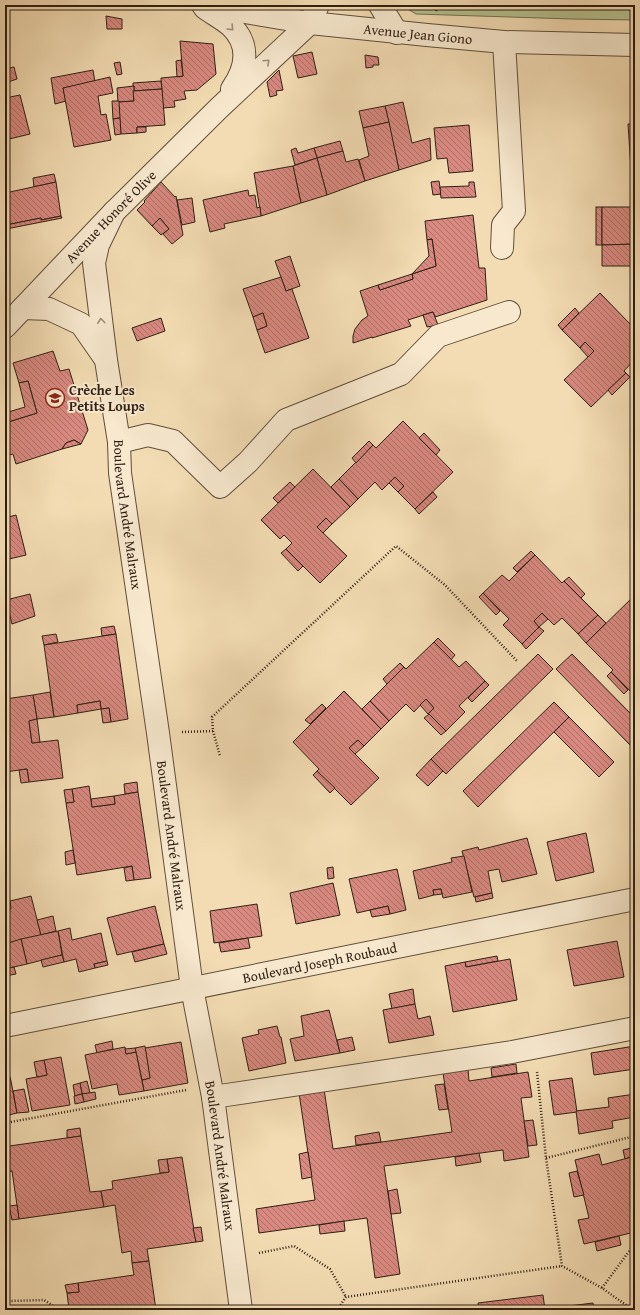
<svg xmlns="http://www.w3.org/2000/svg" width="640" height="1315" font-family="'Gentium Book Plus',serif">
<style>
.garden{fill:#b6c190;stroke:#727052}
.building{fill:url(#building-back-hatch);stroke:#2f1f13}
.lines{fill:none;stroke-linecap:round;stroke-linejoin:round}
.minor-casing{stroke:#604e3b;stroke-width:24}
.path{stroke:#2f1f13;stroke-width:2.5;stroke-dasharray:1 2;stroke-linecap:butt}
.minor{stroke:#f7e8ce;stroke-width:22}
.oneway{stroke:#9d8e7a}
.labels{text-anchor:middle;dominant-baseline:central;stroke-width:4;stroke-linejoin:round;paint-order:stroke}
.street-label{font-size:14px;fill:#2f1f13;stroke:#f7e8ce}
.poi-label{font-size:14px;font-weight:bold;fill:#2f1f13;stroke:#f7e8ce;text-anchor:start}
</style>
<defs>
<pattern id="building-back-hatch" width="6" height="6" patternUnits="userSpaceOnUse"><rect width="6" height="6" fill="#d88980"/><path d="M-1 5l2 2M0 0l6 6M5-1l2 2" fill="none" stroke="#b06f68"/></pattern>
</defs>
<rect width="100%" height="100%" fill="#f3dcb3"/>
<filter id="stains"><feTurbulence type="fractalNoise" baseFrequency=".005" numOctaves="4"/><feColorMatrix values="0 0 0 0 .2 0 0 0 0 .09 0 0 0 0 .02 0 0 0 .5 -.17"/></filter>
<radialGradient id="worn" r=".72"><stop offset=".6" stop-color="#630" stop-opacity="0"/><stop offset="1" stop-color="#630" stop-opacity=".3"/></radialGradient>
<path class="garden" d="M401,5H635V20L572,19L416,14Z"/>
<g class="building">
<path d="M106,16L122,19V29H107Z"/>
<path d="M180,41L213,44L216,74L197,90L184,91L186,99L174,101L175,107L163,108L161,78L183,76Z"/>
<path d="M312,52L317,74L298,78L293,56Z"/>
<path d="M365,55L378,57L379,65H373V67L366,68Z"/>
<path d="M181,60L183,76L177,77L176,61Z"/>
<path d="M120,62L122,74L117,75L114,63Z"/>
<path d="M14,67L17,79L5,83V69Z"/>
<path d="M93,70L95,82L63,88L66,101L55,104L51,78Z"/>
<path d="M279,70L283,90L276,91L277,95L270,97L267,82Z"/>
<path d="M110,77L113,93L98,96L101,115L106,114L111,140L74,147L63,88Z"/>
<path d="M161,81L162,89L134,91V86H133V83Z"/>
<path d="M134,86V101L118,102L117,88Z"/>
<path d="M162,89L165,125L137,127V133L121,134L118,102L134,101L133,91Z"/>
<path d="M20,95L30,134L5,140V98Z"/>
<path d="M112,101H119L120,118L113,119Z"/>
<path d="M403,102L412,143L430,138L431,160L399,170L385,106Z"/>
<path d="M385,106L389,122L363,128L359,111Z"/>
<path d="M120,118L121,134L115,135L113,119Z"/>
<path d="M389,122L399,170L365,181L359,160L369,156L363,128Z"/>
<path d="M628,124H635V168L631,169Z"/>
<path d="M469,125L473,171L449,173L447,158L437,159L434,128Z"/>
<path d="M137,127H146V132L137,133Z"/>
<path d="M340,141L343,151L317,158L314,148Z"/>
<path d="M296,148L298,153L314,148L317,158L295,165L291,150Z"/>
<path d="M343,151L346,162L358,159L365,181L327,195L317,158Z"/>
<path d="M317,158L327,195L301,203L293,166Z"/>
<path d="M293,166L301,203L261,216L254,173Z"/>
<path d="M54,174L56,182L34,187L33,178Z"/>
<path d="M439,181L441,194L433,195L431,182Z"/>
<path d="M56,182L61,216L41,220V218L6,225L5,193Z"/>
<path d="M161,182L175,197L176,196L183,235L172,244L163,234L169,229L160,218L152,226L137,210L145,202L144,201Z"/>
<path d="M469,182H474L476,197L441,198L440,187L469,186Z"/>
<path d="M248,190L249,196L255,195L257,208L260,207L261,216L224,224L225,228L210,232L203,200Z"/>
<path d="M192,198L195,222L182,225L177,200Z"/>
<rect x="596" y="207" width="6" height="38"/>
<path d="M602,207H635V244L602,245Z"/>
<path d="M473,215L479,268H485L487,300L435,317L433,312L408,320L411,326L372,338V337L353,343V336L355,329L362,320L368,316L360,291L378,285L380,290L413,279L412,274L436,266L432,239L427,240L425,221Z"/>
<path d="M61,216L62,218L6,229V225L41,218V220Z"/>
<path d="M160,218L169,229L161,235L152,226Z"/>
<path d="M432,239L436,266L412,274L429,256L427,240Z"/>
<path d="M635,244V266H602V245Z"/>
<path d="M290,256L300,286L286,291L275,261Z"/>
<path d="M412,274L413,279L380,290L378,285Z"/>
<path d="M281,277L286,291L292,289L309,338L265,353L257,330L267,326L263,313L253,317L243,289Z"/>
<path d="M600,293L631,325L635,321V359L624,371L626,373L591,407L564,380L594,351L585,342L580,348L562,330Z"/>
<path d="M575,308L579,313L562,330L558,325Z"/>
<path d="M433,312L438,325L427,327L423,315Z"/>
<path d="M263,313L267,326L257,330L253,317Z"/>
<path d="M161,318L165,331L137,341L132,328Z"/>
<path d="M585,342L594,351L588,357L580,348Z"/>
<path d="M53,351L60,371L69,369L88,430L81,444L74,440L66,443L62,449L16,464L13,454L5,456V423L37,413L28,381L19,383L13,363Z"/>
<path d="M626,373L630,377L612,395L608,390Z"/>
<path d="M28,381L37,413L5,423V413L25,407L19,383Z"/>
<path d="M403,421L453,472L415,509L398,492L404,486L395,477L382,490L375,482L358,499L339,479L373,445L376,448Z"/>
<path d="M424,433L440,450L436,455L419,438Z"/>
<path d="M74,440L81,444L62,449L66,443Z"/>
<path d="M369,441L373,445L356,463L352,458Z"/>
<path d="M313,469L350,507L332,524L326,518L317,527L347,556L320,583L286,549L292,543L284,535L280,539L261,520Z"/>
<path d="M395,477L404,486L398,492L389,483Z"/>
<path d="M339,479L358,499L350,507L331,487Z"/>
<path d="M290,482L295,487L278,503L273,498Z"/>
<path d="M433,492L437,497L419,514L415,509Z"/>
<path d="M16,515L26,555L5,560V518Z"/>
<path d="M326,518L332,524L323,533L317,527Z"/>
<path d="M286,549L303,566L298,571L281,553Z"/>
<path d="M531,551L535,555L517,572L513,568Z"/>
<path d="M535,555L562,583L564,581L598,615L578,634L562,618L554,625L542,613L534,621L539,627L522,644L503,625L509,619L483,593L502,575L509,581Z"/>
<path d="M569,577L585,594L581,598L564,581Z"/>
<path d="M483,593L500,611L496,615L479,597Z"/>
<path d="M30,594L35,616L12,624L6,600Z"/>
<path d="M635,595V696L611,672L613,670L586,643Z"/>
<path d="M542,613L548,619L539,627L534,621Z"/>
<path d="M598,615L606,623L586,643L578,634Z"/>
<path d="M114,626L116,634L102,636L101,628Z"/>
<path d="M539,627L544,631L526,649L522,644Z"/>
<path d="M56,634L58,642L44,645L42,636Z"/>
<path d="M116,634L128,719L111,722L109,708L101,709L100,701L77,705L78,713L54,717L44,645Z"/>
<path d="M438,638L455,655L451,660L434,642Z"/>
<path d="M434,642L459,667L466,661L485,681L459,706L465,712L446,731L428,714L434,708L426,699L414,712L406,704L389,721L370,701L404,667L406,669Z"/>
<path d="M538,654L553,669L446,774L431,759Z"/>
<path d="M572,654L635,718V742L631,746L556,669Z"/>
<path d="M400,663L404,667L387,684L383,679Z"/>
<path d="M611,672L628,690L624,694L607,676Z"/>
<path d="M485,681L489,685L472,702L468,698Z"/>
<path d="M344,691L381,729L364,746L358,740L349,748L379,778L351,805L317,771L319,769L293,742Z"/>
<path d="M50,692L54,717L37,719L33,695Z"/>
<path d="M33,695L37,719L29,721L32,743L58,740L63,778L29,782L27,769L5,772V699Z"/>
<path d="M426,699L434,708L428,714L420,705Z"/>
<path d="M100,701L101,709L78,713L77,705Z"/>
<path d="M370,701L389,721L381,729L362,709Z"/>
<path d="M554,702L569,717L478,807L463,791Z"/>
<path d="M322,704L326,708L310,724L305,720Z"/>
<path d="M109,708L111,722L103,723L101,709Z"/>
<path d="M429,714L446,731L441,735L424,718Z"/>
<path d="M569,717L614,762L599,777L554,732Z"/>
<path d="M37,719L40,742L32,743L29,721Z"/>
<path d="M358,740L364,746L355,754L349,748Z"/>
<path d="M431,759L443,771L428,786L416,775Z"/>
<path d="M27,769L29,782L21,783L19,770Z"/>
<path d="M317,771L335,788L330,793L313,775Z"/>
<path d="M137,782L138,792L125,794L124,784Z"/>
<path d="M89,786L92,807L115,804L114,796L138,792L151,878L134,880L132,866L77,875L66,803L74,802L72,789Z"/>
<path d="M72,789L74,802L66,803L64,790Z"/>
<path d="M114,796L115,804L92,807L91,799Z"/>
<path d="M586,833L594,872L556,881L547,842Z"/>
<path d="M527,838L537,874L502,882L499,869L488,871L492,893L474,897L462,851L478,847L479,850Z"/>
<path d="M73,850L75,863L66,865L65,852Z"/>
<path d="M464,856L472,892L443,898L441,889L433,890L434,895L419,899L413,871L452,862L451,858Z"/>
<path d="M132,866L134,880L126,881L124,868Z"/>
<path d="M333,867L334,878L328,879L327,868Z"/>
<path d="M397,869L406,910L390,914L388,906L357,913L349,879Z"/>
<path d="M333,883L340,915L296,924L290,893Z"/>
<path d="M441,889L442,894L434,895L433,890Z"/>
<path d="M492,893L493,898L476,902L475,897Z"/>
<path d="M31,896L41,935L5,944V911L11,909L10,901Z"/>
<path d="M257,904L262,936L214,943L210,911Z"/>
<path d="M155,906L164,944L117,955L107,918Z"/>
<path d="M388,906L390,914L372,917L370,910Z"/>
<path d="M53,916L56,931L41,935L37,920Z"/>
<path d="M70,928L72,940L101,933L107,961L94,964L95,968L79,972L76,959L64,962L58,931Z"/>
<path d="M58,931L62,955L27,964L21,939Z"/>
<path d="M248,938L250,948L221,952L219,943Z"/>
<path d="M21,939L27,964L5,969V944Z"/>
<path d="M617,941L624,977L574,986L567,950Z"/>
<path d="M164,944L167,954L135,962L132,952Z"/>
<path d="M62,955L64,962L43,967L41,960Z"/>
<path d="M497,956L498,961L466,967L465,962Z"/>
<path d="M510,959L517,1000L453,1012L445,966L465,962L466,967Z"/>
<path d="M107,961L108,965L95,968L94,964Z"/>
<path d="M14,967L16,974L5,976V969Z"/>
<path d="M413,989L415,1004L392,1009L389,994Z"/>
<path d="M415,1004L418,1019L430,1016L434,1035L389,1043L383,1010Z"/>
<path d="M329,1010L340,1053L295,1061L290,1039L304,1036L301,1016Z"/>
<path d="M277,1026L280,1037H281L286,1063L249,1071L242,1038L259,1034L258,1030Z"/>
<path d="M352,1037L355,1050L340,1053L337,1040Z"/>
<path d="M112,1041L113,1049L97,1053L95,1045Z"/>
<path d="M181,1042L188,1083L144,1091L142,1080L150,1078L145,1048Z"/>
<path d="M145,1046L150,1078L142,1080L135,1048Z"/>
<path d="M635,1046V1069L594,1075L591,1053Z"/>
<path d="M125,1047L126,1054L136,1052L144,1091L119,1095L117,1084L92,1089L85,1055Z"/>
<path d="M135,1048L136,1052L126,1054L125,1049Z"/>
<path d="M61,1057L70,1105L32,1111L26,1079L47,1075L44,1060Z"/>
<path d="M44,1060L47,1075L37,1077L34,1062Z"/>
<path d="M516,1064L517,1073L492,1077L491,1068Z"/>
<path d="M468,1069L469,1081L528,1072L532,1097L521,1098L529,1157L504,1161L503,1150L384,1166L400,1274L375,1278L367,1218L259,1233L256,1209L315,1200L299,1093L324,1089L333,1149L452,1132L443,1073Z"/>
<path d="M8,1070L11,1081L5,1082V1071Z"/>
<path d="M572,1078L577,1112L554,1115L549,1081Z"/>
<path d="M11,1081L17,1113L5,1116V1082Z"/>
<path d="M87,1081L90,1093L82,1094L80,1083Z"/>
<path d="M80,1083L82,1094L75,1096L73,1085Z"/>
<path d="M444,1084L448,1109L439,1110L435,1085Z"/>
<path d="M24,1089L29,1112L17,1113L13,1091Z"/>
<path d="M95,1092L96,1099L84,1102L82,1094Z"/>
<path d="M82,1094L84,1102L75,1104L74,1096Z"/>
<path d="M635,1094V1117L612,1121L613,1128L579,1134L576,1111L609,1107L608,1098Z"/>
<path d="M533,1120L537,1145L528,1146L524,1121Z"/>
<path d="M80,1128L81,1136L67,1138V1130Z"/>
<path d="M379,1132L381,1142L356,1145L355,1136Z"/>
<path d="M81,1136L90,1192L101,1191L104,1207L19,1219L12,1171L5,1172V1156L10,1155L9,1146Z"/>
<path d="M635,1147V1156L625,1159L623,1150Z"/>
<path d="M308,1152L312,1177L302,1179L299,1154Z"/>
<path d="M479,1153L481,1162L456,1166L455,1157Z"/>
<path d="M599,1154L602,1165L635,1156V1232L584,1244L578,1220L589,1218L575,1160Z"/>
<path d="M182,1157L196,1242L147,1249L149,1261L132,1263L131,1251L122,1253L115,1205L104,1207L101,1191L113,1189L112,1181L169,1172L167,1159Z"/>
<path d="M167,1159L169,1172L160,1173L158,1160Z"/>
<path d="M577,1171L584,1195L574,1197L569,1173Z"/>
<path d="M397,1189L401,1213L391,1214L388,1191Z"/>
<path d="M17,1205L19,1219L12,1220L9,1206Z"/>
<path d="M344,1221L345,1231L320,1234L319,1225Z"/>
<path d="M201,1227L203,1241L196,1242L193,1228Z"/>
<path d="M619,1236L621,1245L597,1251L595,1242Z"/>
<path d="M149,1261L156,1310H81V1308L69,1309L67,1293L79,1292L78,1283L134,1275L132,1263Z"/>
<path d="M78,1283L79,1292L67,1293L65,1285Z"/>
<path d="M543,1295L545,1310H479L478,1303Z"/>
<path d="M593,1303L594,1310H561V1307Z"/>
</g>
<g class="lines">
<g class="minor-casing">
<g id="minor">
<path id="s1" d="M203,5L310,23L427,35L504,42L635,45"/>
<path d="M380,5L397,33"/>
<path d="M205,8C213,14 223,19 231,26C251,45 246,69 232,89"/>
<path id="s2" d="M114,212L98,245L94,263L106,360L119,442L120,473L158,733L192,988L213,1097L241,1310"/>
<path d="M502,248L503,225L514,211L504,42"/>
<path d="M23,308L49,309L81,324L104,357"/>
<path id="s3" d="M5,327L114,212L219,108L310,23L318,5"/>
<path d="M119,442L148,435L173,441L220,487L248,462L286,420L401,374L438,336L509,312"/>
<path id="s4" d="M5,1026L635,899"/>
<path d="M213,1097L512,1052L635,1028"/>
</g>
</g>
<g class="path">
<path d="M436,11L439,5"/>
<path d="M213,731L220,756"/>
<path d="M182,732L213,731L212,717L396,546L445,585L517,661"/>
<path d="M537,1072L546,1158L562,1266L602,1288L633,1310"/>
<path d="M5,1123L186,1090"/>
<path d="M546,1158L635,1136"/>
<path d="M259,1253L294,1246L330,1269L346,1297"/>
<path d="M602,1288L633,1246H635"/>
<path d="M5,1296L9,1301L44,1300L55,1307L56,1310"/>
<path d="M337,1310L346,1297L562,1266"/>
</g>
<use href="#minor" class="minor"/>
</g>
<defs><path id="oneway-chevron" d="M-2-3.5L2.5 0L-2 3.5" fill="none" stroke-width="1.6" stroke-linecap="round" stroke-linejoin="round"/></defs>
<g class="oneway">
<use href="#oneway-chevron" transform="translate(231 28) rotate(46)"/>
<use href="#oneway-chevron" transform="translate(267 62) rotate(-43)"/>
<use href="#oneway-chevron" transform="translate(101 321) rotate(-97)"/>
</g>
<defs>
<g id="school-ring" transform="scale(1)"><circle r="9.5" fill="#f7e8ce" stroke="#8f2418" stroke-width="1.5"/><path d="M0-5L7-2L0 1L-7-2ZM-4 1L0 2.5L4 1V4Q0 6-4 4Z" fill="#8f2418"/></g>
</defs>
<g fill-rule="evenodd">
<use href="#school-ring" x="55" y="398"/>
</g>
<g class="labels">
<g class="street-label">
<text stroke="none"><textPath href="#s1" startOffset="217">Avenue Jean Giono</textPath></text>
<text stroke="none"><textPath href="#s3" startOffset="153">Avenue Honoré Olive</textPath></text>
<text stroke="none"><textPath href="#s2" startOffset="309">Boulevard André Malraux</textPath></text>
<text stroke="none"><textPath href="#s2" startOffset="633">Boulevard André Malraux</textPath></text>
<text stroke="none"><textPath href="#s4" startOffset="321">Boulevard Joseph Roubaud</textPath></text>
<text stroke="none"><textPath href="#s2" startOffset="957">Boulevard André Malraux</textPath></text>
</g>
<g class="poi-label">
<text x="69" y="390">Crèche Les<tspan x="69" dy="16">Petits Loups</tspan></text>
</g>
</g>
<rect width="640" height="1315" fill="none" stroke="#f3dcb3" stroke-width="20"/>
<rect x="6" y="6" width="628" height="1303" fill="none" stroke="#2f1f13" stroke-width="2"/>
<rect x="10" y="10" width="620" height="1295" fill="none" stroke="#2f1f13"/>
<rect width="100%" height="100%" filter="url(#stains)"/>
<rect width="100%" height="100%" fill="url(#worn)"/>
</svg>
